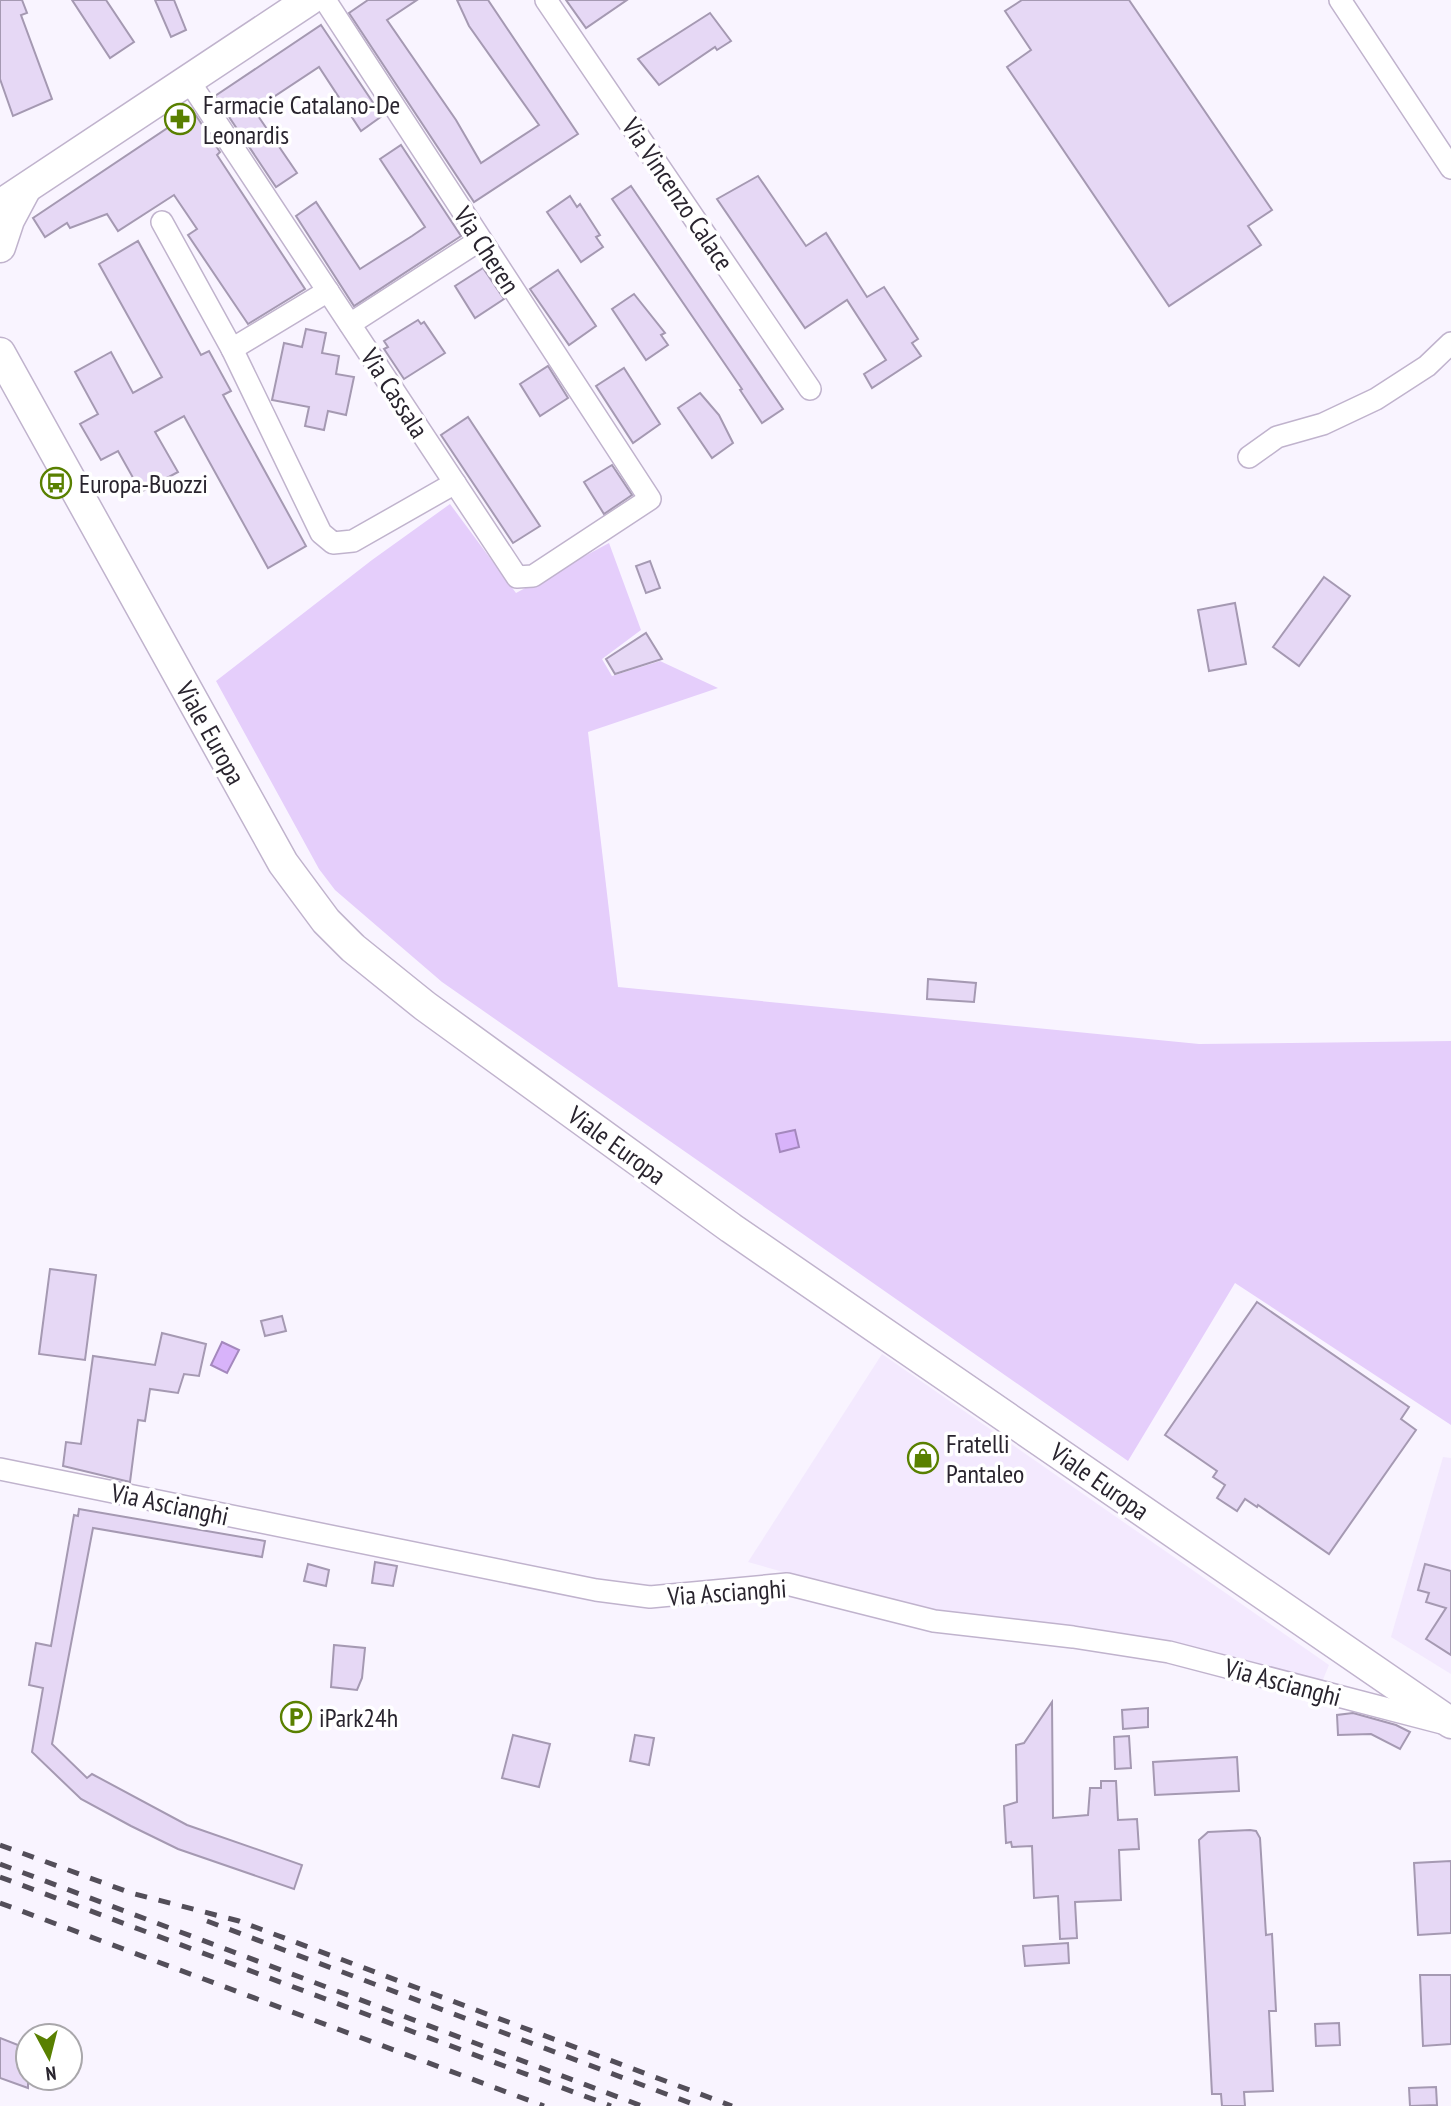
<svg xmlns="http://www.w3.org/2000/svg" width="1451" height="2106" font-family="'PT Sans Narrow',sans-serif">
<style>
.built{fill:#f3e9fe}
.green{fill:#e5cefb}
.water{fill:#d8b3fa;stroke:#a488bd;stroke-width:2}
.building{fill:#e6d8f5;stroke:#a599b2;stroke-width:2}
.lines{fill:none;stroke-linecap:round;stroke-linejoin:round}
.street-casing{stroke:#c0b3cd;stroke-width:24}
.secondary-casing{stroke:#c0b3cd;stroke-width:33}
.street{stroke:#fff;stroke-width:21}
.secondary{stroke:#fff;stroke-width:30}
.rail{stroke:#534e59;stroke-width:5;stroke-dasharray:12 12;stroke-linecap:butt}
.labels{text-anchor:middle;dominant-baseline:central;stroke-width:7;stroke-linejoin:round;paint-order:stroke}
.poi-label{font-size:26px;fill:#29242e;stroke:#fff;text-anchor:start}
.street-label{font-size:26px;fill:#29242e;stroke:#fff}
</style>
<rect width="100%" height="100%" fill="#f9f4ff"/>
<g class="built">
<path d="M882,1354L1329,1665L1322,1682L934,1615L748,1562Z"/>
<path d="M1443,1457L1451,1458V1674L1391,1637Z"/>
</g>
<path class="green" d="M450,504L516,593L609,543L641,630L602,659L612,676L660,661L718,688L588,732L618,987L1199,1044L1451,1041V1425L1235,1283L1128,1461L442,982L335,890L319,869L216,681L372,560Z"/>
<g class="water">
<path d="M795,1130L799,1147L780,1152L776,1134Z"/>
<path d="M222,1342L239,1350L227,1373L211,1365Z"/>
</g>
<g class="building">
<path d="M0,0H22L27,13L21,15L52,99L13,116L0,79Z"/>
<path d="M72,0H106L134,42L110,58Z"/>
<path d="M155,0H174L186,30L171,37Z"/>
<path d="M368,0H417L387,20L456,120L481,163L539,125L469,26L457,0H488L578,134L474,202L349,13Z"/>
<path d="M566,0H627L586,28Z"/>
<path d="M1022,0H1129L1272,210L1248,226L1261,245L1169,306L1007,67L1031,50L1005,11Z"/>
<path d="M710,13L731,41L717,50L715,47L659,85L638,59Z"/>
<path d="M321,25L382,116L361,131L319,67L254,110L297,173L276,187L215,96Z"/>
<path d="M193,111L220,152L217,155L305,289L248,324L188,235L197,229L174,195L118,231L107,214L70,228L67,223L45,237L33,218Z"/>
<path d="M401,145L461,236L354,306L296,216L316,202L360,269L412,236L425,227L380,159Z"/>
<path d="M758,176L806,246L826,233L867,297L884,287L918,339L912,343L921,356L872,388L864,374L886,360L847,300L805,328L717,199Z"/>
<path d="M631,186L783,409L762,423L740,390L742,389L612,199Z"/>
<path d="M570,196L577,207L580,204L600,235L596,237L603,247L581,262L547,212Z"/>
<path d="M138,241L201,355L209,351L231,391L223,395L306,546L268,568L184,416L155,432L178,472L141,492L118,451L101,460L80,424L98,414L75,372L111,352L133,393L162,377L99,264Z"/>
<path d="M483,268L504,299L475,318L455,286Z"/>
<path d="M558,270L596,326L569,345L530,289Z"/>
<path d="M634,294L665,333L661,335L668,345L646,360L612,309Z"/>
<path d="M418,320L421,324L424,322L445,353L404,379L384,349L388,347L384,341Z"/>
<path d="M306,329L326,333L322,353L339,356L336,374L354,377L346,415L328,411L324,430L305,426L309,407L272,400L284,343L302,347Z"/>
<path d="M548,366L568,398L540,416L520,384Z"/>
<path d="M624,368L660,424L633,443L596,386Z"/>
<path d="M700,393L719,415L733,443L712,458L678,408Z"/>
<path d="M468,417L540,526L513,543L441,435Z"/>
<path d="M612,465L632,495L604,514L584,482Z"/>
<path d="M650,561L660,588L646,593L636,566Z"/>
<path d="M1324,577L1350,596L1299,666L1273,647Z"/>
<path d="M1235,603L1246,664L1209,671L1198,610Z"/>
<path d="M646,633L662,659L615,674L606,659Z"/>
<path d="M928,979L976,983L974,1002L927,999Z"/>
<path d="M50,1269L96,1275L85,1360L39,1354Z"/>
<path d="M1257,1302L1409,1407L1401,1419L1416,1430L1329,1554L1258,1505L1257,1507L1245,1499L1237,1511L1217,1498L1225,1485L1213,1477L1217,1471L1165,1435Z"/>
<path d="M282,1316L286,1331L265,1336L261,1321Z"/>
<path d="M162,1333L206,1344L199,1376L184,1374L178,1393L150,1389L145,1421L138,1420L130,1482L63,1466L66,1442L81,1444L93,1356L155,1365Z"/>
<path d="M79,1509L265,1541L262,1557L93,1528L52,1744L87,1778L92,1774L187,1825L302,1865L294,1889L178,1849L131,1826L81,1799L32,1752L43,1688L29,1685L36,1643L51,1646L74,1515L78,1516Z"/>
<path d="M375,1562L397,1566L393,1586L372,1583Z"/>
<path d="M308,1564L329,1570L326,1586L304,1581Z"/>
<path d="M1425,1564L1451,1571V1655L1426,1639L1446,1608L1426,1602L1429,1593L1418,1590Z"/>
<path d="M334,1645L365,1648L362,1678L357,1690L331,1687Z"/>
<path d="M1052,1702L1053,1818L1088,1815L1090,1788H1101V1781H1116L1118,1820L1137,1819L1139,1849L1119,1850L1121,1900L1075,1902L1077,1938L1060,1939L1058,1896L1034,1898L1032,1846L1012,1847L1011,1842L1006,1843L1004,1806L1017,1802L1016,1745L1024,1743Z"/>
<path d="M1148,1708V1727L1123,1729L1122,1710Z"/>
<path d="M1353,1713L1396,1725L1410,1732L1400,1749L1371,1734L1338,1735L1337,1715Z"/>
<path d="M513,1735L550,1744L539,1787L502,1778Z"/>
<path d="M635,1735L654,1738L649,1765L630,1761Z"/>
<path d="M1129,1736L1131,1768L1115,1769L1114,1737Z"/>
<path d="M1237,1757L1239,1791L1155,1795L1153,1762Z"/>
<path d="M1250,1830L1256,1831L1260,1838L1266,1935L1272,1934L1276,2011H1269L1273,2091L1244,2092L1245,2106H1222L1221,2094H1212L1199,1840L1208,1832Z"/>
<path d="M1451,1861V1933L1418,1935L1414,1863Z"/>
<path d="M1068,1943L1069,1963L1025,1966L1023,1946Z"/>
<path d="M1420,1975H1451V2044L1423,2046Z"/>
<path d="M1339,2023L1340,2045L1316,2046L1315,2024Z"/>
<path d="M0,2038L28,2049V2088L0,2078Z"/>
<path d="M1436,2087L1437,2105L1410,2106L1409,2088Z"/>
</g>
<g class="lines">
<g class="street-casing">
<g id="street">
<path d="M546,0L810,389"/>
<path d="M1340,0L1451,168"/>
<path d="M187,78L517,577L533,576L650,499L325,0"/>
<path d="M162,222L232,349L321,533L333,543L353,541L455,483"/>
<path d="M350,324L480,240"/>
<path d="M232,349L328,291"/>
<path d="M1249,457L1277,437L1323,424L1376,399L1427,366L1451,343"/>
<path d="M0,1469L596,1590L650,1597L787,1584L934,1621L1073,1637L1169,1652L1442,1723"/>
</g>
</g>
<g class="secondary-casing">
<g id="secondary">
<path d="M0,205L309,0"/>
<path d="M0,247L9,220L25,190"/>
<path d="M0,353L283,863L326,921L353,948L425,1006L731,1228L1451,1723"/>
</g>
</g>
<use href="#street" class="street"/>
<use href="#secondary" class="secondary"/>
<g class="rail">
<path d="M0,1845L131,1893L239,1921L732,2106"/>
<path d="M0,1864L642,2106"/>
<path d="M0,1877L611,2106"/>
<path d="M0,1903L544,2106"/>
<path d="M207,1921L698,2106"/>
</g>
</g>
<defs>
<g id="pharmacy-ring" transform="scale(1.575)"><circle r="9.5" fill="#fff" stroke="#598000" stroke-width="1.5"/><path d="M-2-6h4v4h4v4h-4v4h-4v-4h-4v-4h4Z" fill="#598000"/></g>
<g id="bus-ring" transform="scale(1.575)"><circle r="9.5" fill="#fff" stroke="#598000" stroke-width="1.5"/><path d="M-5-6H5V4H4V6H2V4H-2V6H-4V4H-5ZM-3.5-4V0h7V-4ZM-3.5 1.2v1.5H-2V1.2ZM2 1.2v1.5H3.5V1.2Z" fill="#598000"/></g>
<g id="shop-ring" transform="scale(1.575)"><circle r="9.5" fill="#fff" stroke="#598000" stroke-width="1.5"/><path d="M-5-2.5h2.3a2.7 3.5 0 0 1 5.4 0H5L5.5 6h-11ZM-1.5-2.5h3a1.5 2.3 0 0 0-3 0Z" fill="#598000"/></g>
<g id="parking-ring" transform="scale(1.575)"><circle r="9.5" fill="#fff" stroke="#598000" stroke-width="1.5"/><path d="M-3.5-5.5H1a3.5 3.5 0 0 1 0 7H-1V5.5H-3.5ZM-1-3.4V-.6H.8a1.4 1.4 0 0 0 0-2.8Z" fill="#598000"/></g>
</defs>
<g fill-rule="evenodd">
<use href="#pharmacy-ring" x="180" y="119"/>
<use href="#bus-ring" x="56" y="483"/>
<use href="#shop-ring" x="923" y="1458"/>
<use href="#parking-ring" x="296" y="1717"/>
</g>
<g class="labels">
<g class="poi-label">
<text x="203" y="104">Farmacie Catalano-De<tspan x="203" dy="30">Leonardis</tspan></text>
<text x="79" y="483">Europa-Buozzi</text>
<text x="946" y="1443">Fratelli<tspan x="946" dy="30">Pantaleo</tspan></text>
<text x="319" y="1717">iPark24h</text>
</g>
<g class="street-label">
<text transform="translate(678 194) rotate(56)">Via Vincenzo Calace</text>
<text transform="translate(487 250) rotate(57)">Via Cheren</text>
<text transform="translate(395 393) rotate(57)">Via Cassala</text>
<text transform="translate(211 733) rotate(61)">Viale Europa</text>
<text transform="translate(617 1145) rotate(36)">Viale Europa</text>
<text transform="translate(1100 1481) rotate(35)">Viale Europa</text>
<text transform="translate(170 1504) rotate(12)">Via Ascianghi</text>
<text transform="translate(727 1592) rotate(-4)">Via Ascianghi</text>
<text transform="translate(1283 1682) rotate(15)">Via Ascianghi</text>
</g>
</g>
<g transform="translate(49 2057) rotate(173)"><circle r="33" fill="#ffffff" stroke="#a9a7ab" stroke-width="2"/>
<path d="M0-5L12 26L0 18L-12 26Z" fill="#598000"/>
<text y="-10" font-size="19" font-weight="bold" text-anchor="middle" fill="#29242e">N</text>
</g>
</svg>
